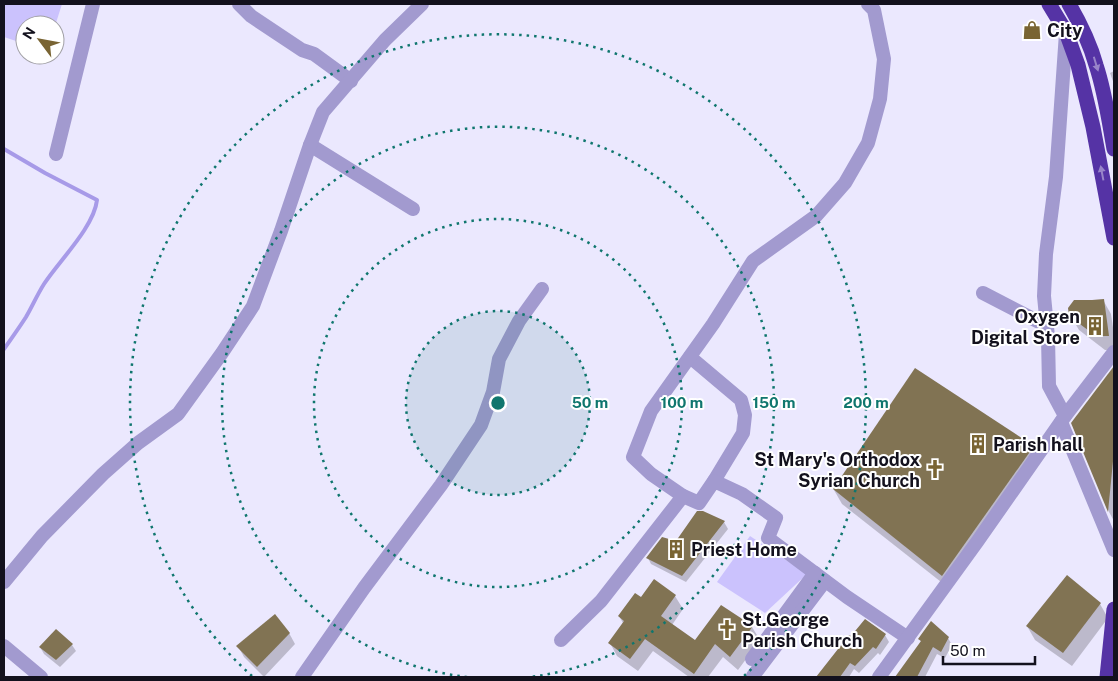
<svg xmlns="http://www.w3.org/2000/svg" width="1118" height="681" font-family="'Public Sans',sans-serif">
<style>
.green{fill:#cbc2fd}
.shadow{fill:#0003}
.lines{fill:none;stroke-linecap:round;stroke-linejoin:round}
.stream{stroke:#a79ae8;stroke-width:4}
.building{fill:#817353}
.minor{stroke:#a29acf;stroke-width:14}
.highway{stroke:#5533a5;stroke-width:15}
.oneway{fill:#9985c9}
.ring{fill:none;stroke:#0f766e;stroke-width:2.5;stroke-dasharray:2.5 5}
.labels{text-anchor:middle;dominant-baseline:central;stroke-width:4;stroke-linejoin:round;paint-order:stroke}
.poi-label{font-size:18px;font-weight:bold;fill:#13111d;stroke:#fff;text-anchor:start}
.centre{fill:#0f766e;stroke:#fff;stroke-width:2.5}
.ring-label{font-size:15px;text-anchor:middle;font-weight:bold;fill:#0f766e;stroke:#fff;stroke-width:4;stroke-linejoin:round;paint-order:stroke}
</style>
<rect width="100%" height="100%" fill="#ebe8fe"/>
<g class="green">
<path d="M4,4H62L55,26L25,25V44L4,37Z"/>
<path d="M750,536L807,574L765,613L717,582Z"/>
</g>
<g class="shadow">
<path d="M1114,71V84L1110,73Z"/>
<path d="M1103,300L1111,314L1114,334V350H1105L1079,330L1070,315Z"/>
<path d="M1114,368V521L1109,512L1072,423Z"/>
<path d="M1033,447L1041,461L950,589L842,504L834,490Z"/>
<path d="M724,522L728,529L686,582L651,564L648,558Z"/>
<path d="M675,596L683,609L672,625L695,641L752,627L760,640L738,670L723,657L708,677H689L653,651L638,671L617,656L610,643L623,623L619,616L641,599Z"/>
<path d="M1100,604L1108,618L1072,666L1035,640L1027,626Z"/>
<path d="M289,633L295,644L264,677L244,657L238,646Z"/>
<path d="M885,635L889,642L880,655L878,653L859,673L854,669L849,677H817L820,673Z"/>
<path d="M948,638L952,645L945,658L937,654L925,677H897L921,642L920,639Z"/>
<path d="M72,645L76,651L60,667L44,654L40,647Z"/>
</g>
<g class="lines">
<path class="stream" d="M4,149L45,173L97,200C94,227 59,261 44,284C37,295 32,307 26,317C19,328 11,339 4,349"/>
</g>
<g class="building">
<path d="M1104,299L1109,336H1096L1069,316L1068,308L1074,300H1092Z"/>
<path d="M1114,366V451L1108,512L1071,423Z"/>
<path d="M915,368L1034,446L942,576L833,489Z"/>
<path d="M697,511H703L725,521L682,576L646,558L662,537L676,541Z"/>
<path d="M1067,575L1101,603L1063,653L1026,626Z"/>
<path d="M654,579L676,595L661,616L695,640L721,605L753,626L730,657L715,644L694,674L645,639L630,659L608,643L624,621L618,616L635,593L641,597Z"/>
<path d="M275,614L290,633L257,667L236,646Z"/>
<path d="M865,619L886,634L876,649L873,647L855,666L850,663L840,677H816L849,635L851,636Z"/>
<path d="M931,621L949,637L941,652L933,647L917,677H895L921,641L918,639Z"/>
<path d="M56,629L73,644L56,660L39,647Z"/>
</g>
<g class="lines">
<g class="minor">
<path d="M239,4L251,16L302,50L314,54L351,81"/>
<path d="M310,145L413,209"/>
<path d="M56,154L93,4"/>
<path d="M983,293L1047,326"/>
<path d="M690,357L741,400L745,415L743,433L714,481"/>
<path d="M1065,416L1049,386L1048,337L1044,296L1046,254L1056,177L1066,33"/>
<path d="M1061,422L1114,550"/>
<path d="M683,496L699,503L714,481L742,494L776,518L768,538L847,597L908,638"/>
<path d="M4,582L42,536L103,474L138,443L178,414L222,353L253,306L281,231L310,145L323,112L385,40L422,4"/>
<path d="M561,640L601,601L683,496L651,474L633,457L651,411L713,324L753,261L816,216L845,183L868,143L880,99L884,59L874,10L868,4"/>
<path d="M4,646L41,677"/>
<path d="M752,659L815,573"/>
<path d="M753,676L825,581"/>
<path d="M302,677L364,588L441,485L481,425L493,392L499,359L519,321L542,289"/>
<path d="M879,677L977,542L1065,416L1114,352"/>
</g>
<g class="highway">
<path d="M1049,4L1066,32L1078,65L1093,127L1114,238"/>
<path d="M1069,4C1080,23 1090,43 1096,65C1105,92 1109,121 1114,149"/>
<path d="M1107,677L1114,609"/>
</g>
</g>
<defs><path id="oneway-solid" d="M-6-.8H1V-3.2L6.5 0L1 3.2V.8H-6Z" transform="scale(1.25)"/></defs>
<g class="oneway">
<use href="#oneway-solid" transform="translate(1096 64) rotate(73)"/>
<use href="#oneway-solid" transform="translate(1102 173) rotate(-101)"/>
</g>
<circle cx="498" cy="403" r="92" fill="#0f766e" fill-opacity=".12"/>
<g class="ring">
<circle cx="498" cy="403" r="92"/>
<circle cx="498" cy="403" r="184"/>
<path d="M467 677A276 276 0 1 1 529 677"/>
<path d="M252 676A368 368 0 1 1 744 676"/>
</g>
<defs>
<g id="shop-bare" transform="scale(1.5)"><path d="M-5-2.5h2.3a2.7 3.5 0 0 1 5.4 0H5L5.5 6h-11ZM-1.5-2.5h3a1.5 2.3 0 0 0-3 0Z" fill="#796433" stroke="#fff" stroke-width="2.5" paint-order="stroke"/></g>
<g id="building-bare" transform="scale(1.5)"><path d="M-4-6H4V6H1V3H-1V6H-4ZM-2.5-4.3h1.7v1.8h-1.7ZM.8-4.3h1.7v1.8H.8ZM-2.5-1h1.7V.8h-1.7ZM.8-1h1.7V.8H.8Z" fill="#796433" stroke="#fff" stroke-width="2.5" paint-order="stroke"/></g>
<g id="church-bare" transform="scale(1.5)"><path d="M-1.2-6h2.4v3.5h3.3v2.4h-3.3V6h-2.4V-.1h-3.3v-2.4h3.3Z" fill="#796433" stroke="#fff" stroke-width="2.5" paint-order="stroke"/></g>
</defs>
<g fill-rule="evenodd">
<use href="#shop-bare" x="1032" y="30"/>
<use href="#building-bare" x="1095" y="326"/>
<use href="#building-bare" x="978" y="444"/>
<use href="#church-bare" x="935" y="469"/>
<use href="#building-bare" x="676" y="549"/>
<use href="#church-bare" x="727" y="629"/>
</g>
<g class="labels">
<g class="poi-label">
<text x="1047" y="30">City</text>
<text x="1080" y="316" text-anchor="end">Oxygen<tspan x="1080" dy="21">Digital Store</tspan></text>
<text x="993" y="444">Parish hall</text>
<text x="920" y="459" text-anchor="end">St Mary's Orthodox<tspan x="920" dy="21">Syrian Church</tspan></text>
<text x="691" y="549">Priest Home</text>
<text x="742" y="619">St.George<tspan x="742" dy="21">Parish Church</tspan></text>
</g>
</g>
<circle cx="498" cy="403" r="8" class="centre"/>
<g class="ring-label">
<text x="590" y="408">50 m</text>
<text x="682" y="408">100 m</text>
<text x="774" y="408">150 m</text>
<text x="866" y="408">200 m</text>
</g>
<rect width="1118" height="681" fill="none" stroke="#13111d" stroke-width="10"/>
<g transform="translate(40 40) rotate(302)"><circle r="24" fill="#ffffff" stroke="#a1a0a5"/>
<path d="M0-4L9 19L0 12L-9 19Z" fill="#796433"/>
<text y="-8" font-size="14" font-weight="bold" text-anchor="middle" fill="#13111d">N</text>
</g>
<path d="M943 656v8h92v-8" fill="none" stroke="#13111d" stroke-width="2.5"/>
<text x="950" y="656" font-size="15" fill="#13111d" stroke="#ffffff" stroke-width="4" paint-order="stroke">50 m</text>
</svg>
